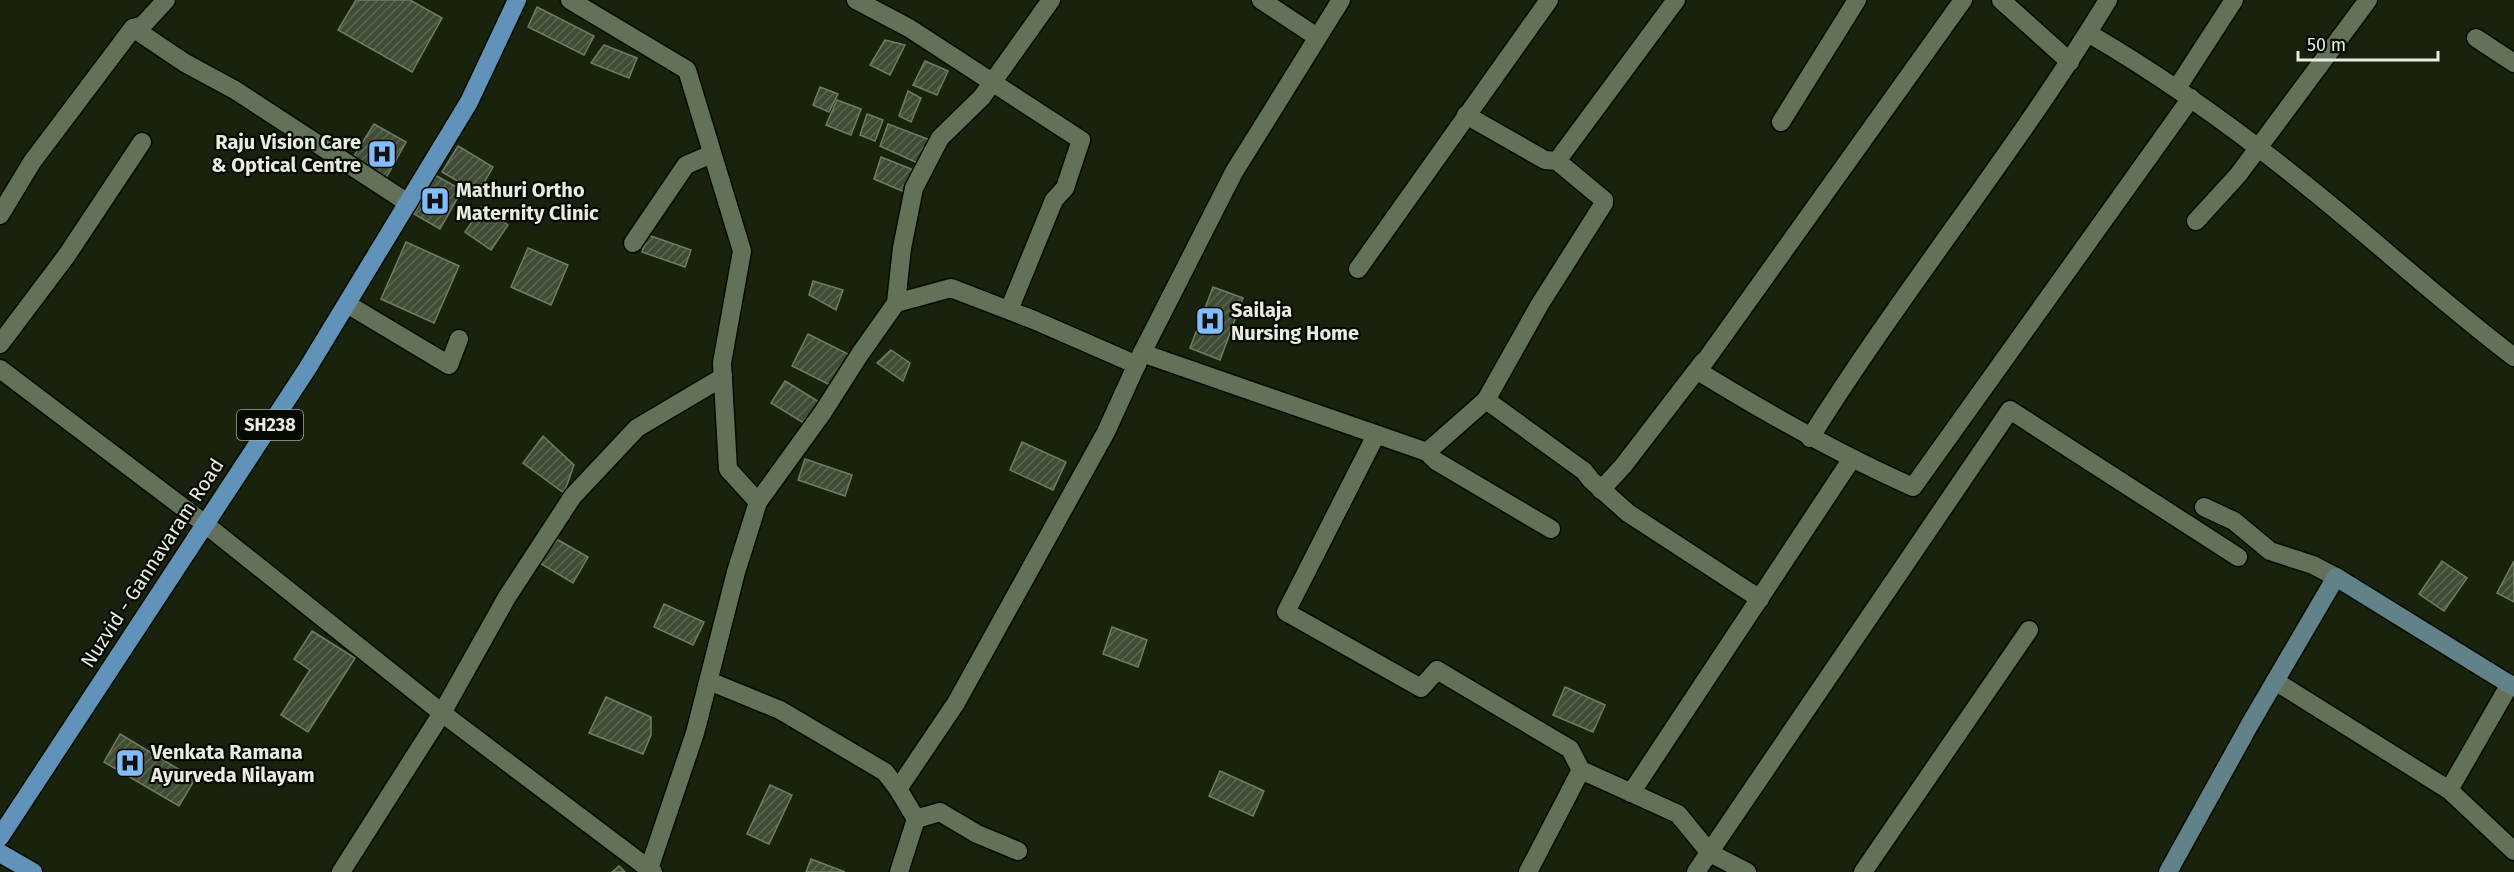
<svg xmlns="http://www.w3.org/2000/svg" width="2514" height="872" font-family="'Fira Sans',sans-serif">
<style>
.building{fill:url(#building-hatch);stroke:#707d65;stroke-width:1.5}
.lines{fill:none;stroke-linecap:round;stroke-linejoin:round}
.street-casing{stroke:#040c00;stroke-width:21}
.secondary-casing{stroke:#040c00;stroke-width:21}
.primary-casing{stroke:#040c00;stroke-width:21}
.street{stroke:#647159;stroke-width:18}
.secondary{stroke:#628289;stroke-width:18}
.primary{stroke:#6193ba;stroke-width:18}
.labels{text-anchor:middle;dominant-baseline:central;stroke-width:4.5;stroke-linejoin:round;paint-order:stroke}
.shield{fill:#060a03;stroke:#a4aa9e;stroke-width:1.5}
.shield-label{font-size:18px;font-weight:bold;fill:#e7eee0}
.poi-label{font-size:20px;font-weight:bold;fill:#e7eee0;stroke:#060a03;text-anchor:start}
.street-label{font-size:20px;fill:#e7eee0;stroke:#060a03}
</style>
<defs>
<pattern id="building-hatch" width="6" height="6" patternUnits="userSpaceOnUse" patternTransform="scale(1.5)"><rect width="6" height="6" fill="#404c35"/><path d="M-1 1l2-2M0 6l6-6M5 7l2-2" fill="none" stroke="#5c6652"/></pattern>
</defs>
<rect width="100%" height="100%" fill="#18220d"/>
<g class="building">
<path d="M356,0H410L442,18L412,72L338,30Z"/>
<path d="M537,7L594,36L584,55L528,27Z"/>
<path d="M885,40L905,45L890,75L870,65Z"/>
<path d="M604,45L637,58L629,78L591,63Z"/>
<path d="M925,61L948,71L937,95L913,85Z"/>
<path d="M820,87L838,94L829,112L813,105Z"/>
<path d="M908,91L921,98L911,122L899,116Z"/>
<path d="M837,100L861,109L851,135L826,125Z"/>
<path d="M867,114L883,120L875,141L860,135Z"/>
<path d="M374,124L406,142L386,178L354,156Z"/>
<path d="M888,124L930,140L920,164L880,146Z"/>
<path d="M458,146L493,167L478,193L442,172Z"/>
<path d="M881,157L916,171L907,193L874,179Z"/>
<path d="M435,175L462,190L440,229L414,214Z"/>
<path d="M482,207L508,225L491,250L465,232Z"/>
<path d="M648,235L691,250L685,267L642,252Z"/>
<path d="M406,242L459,266L434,323L381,299Z"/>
<path d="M528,248L568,265L551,305L511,287Z"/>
<path d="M813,281L843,290L836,310L809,295Z"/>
<path d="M1213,287L1243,298L1220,360L1190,348Z"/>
<path d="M808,334L850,355L834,387L792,366Z"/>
<path d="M891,350L910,363L903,381L877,363Z"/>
<path d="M785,381L821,403L807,425L771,403Z"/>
<path d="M543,436L574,465L564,493L523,463Z"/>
<path d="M1022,442L1066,462L1053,490L1010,470Z"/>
<path d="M805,459L852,475L845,496L798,480Z"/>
<path d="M553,537L588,557L573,583L538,562Z"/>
<path d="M2442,561L2467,578L2444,611L2419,594Z"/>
<path d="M2514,561V602L2497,593Z"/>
<path d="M664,604L704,622L693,645L654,627Z"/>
<path d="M1112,627L1147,640L1138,667L1103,654Z"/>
<path d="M312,631L355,658L308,732L281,715L310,670L294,659Z"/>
<path d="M1565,687L1605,705L1593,732L1553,715Z"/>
<path d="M606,697L651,717V735L643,754L589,733Z"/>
<path d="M120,734L195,779L179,806L104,762Z"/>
<path d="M1220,771L1264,791L1253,816L1209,796Z"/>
<path d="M770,785L792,795L769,844L747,834Z"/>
<path d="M811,859L845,872H806Z"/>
<path d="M619,866L625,872H612Z"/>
</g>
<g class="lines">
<g class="street-casing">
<g id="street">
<path d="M570,0L687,70L742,251L722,363L728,469L758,502"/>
<path d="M856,0L909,28L1081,140L1065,188L1054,200L1009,310"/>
<path d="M1261,0L1317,37"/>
<path d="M1963,0L1698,371C1768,414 1838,454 1913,487L2191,98"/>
<path d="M2001,0L2070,62"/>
<path d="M133,28L185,63L235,90L408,203"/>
<path d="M2088,33C2179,86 2265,150 2346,218C2402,265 2456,313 2514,357"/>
<path d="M2476,38L2514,63"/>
<path d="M2177,88L2234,0"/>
<path d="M1781,122L1857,0"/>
<path d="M1557,161L1676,0"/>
<path d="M0,215L32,162L133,28L143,25L166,0"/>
<path d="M2196,221L2238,175L2368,0"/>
<path d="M633,243L686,165L712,154"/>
<path d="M1358,269L1549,0"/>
<path d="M896,303L951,288L1034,320L1137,365"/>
<path d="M347,304L449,365L459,339"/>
<path d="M0,344L67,255L142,142"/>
<path d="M1142,353L1427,452L1436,461L1551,529"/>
<path d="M0,369L205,524L442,713L653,872"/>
<path d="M1486,400L1584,471L1591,480L1628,513L1760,599"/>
<path d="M1376,435L1286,612L1421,688L1437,670L1570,749L1581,770L1678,814L1710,853L1747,872"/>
<path d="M1810,438C1904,288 2016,151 2108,0"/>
<path d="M1427,452L1486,400L1540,304L1604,203V200L1557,161L1545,160L1466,115"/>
<path d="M1601,490L1623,466L1703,362"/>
<path d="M2204,507L2234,521L2270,551L2313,565L2336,577"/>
<path d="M709,681L780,710L885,772L898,789L916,819L899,872"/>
<path d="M2275,681L2449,790L2514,851"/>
<path d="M898,789L956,703L1106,432L1142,353L1234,172L1341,0"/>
<path d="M2449,790L2510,684"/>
<path d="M1631,793L1851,460"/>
<path d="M916,819L940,812L977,834L1018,851"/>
<path d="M649,869L695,733L736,572L758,502L823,412L860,354L896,303L902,248L914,188L940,138L982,97L1051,0"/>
<path d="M341,872L442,713L507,597L573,496L637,428L723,377"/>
<path d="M1528,872L1581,770"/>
<path d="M1696,872L2010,410L2238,557"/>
<path d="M1863,872L2029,630"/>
</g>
</g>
<g class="secondary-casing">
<path id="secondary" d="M2168,872L2250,724L2336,577L2514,687"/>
</g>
<g class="primary-casing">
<g id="primary">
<path d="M0,837L307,369L469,102L517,0"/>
<path d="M0,853L33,872"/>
</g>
</g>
<use href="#street" class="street"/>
<use href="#secondary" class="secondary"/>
<use href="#primary" class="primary"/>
</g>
<defs>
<g id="hospital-square" transform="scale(1.5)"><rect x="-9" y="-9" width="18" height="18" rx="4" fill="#83bcfb" stroke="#060a03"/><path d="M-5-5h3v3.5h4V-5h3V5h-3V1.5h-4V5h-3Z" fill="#111"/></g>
</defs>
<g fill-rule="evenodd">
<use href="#hospital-square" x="382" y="154"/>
<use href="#hospital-square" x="435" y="201"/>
<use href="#hospital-square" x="1210" y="321"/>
<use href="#hospital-square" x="130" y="763"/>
</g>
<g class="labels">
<rect class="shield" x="237" y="410" width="66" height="30" rx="4.5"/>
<g class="shield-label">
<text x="270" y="425">SH238</text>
</g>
<g class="poi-label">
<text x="361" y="142" text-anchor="end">Raju Vision Care<tspan x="361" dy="23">&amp; Optical Centre</tspan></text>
<text x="456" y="190">Mathuri Ortho<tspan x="456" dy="23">Maternity Clinic</tspan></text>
<text x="1231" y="310">Sailaja<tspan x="1231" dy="23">Nursing Home</tspan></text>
<text x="151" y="752">Venkata Ramana<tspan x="151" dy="23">Ayurveda Nilayam</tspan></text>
</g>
<g class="street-label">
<text transform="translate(152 563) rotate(-57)">Nuzvid - Gannavaram Road</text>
</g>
</g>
<path d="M2298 51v9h140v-9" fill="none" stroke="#e7eee0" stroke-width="3"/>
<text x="2307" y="51" font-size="18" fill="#e7eee0" stroke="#060a03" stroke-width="4.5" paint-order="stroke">50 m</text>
</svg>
